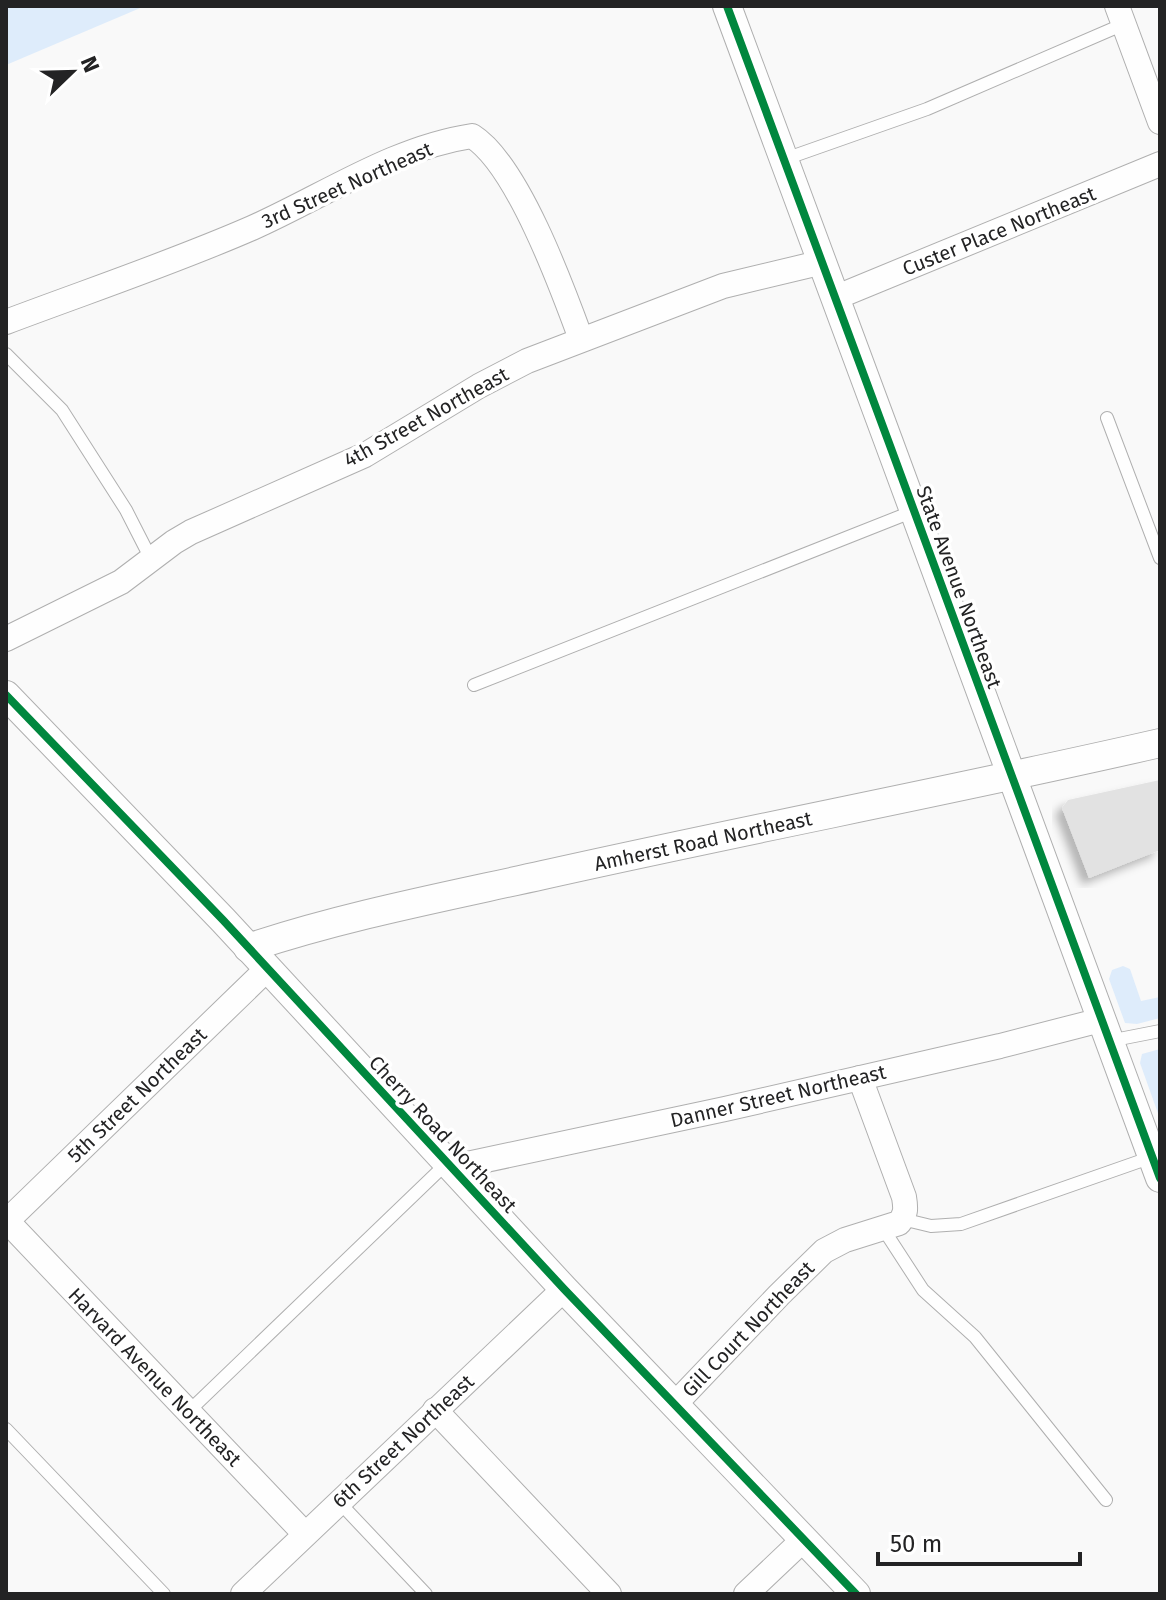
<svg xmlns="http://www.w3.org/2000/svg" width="1166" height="1600" font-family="'Fira Sans',sans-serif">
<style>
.green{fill:#deecfb}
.building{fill:#e2e2e2;filter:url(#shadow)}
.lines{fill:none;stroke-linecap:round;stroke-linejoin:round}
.service-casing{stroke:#afafaf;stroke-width:14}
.minor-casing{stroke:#afafaf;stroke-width:26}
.tertiary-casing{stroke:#afafaf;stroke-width:30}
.service{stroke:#fefefe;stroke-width:12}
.minor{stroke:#fefefe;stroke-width:24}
.tertiary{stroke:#fefefe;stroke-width:28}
.cycleway-casing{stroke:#fff;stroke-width:13}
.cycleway{stroke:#00873e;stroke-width:8}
.labels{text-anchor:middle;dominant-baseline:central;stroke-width:7;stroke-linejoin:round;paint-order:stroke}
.street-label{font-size:20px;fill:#232324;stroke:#fff}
</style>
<defs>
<filter id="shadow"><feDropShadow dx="-7" dy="7" stdDeviation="4" flood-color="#0004"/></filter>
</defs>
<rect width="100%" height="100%" fill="#f9f9f9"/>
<g class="green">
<path d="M6,6H145L6,65Z"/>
<path d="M1123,966L1130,969L1141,1001L1160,997V1018L1137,1024L1125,1023L1109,979L1112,970Z"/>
<path d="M1160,1049V1119L1140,1063L1142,1054Z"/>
</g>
<path class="building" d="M1160,780V850L1089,878L1062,808L1068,800Z"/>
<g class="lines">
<g class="service-casing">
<g id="service">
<path d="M785,159L927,109L1124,24"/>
<path d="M6,354L62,410L126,510L151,559"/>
<path d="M1107,418L1160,558"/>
<path d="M474,685L914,511"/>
<path d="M1109,1041L1160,1031"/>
<path d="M902,1219L931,1226L961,1224L1152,1157"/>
<path d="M884,1230L923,1290L975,1337L1106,1500"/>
<path d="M188,1412L448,1162"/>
<path d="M6,1429L164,1594"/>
<path d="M339,1502L426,1594"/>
</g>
</g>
<g class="minor-casing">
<g id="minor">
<path d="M1117,6L1160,122"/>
<path d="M837,297L1160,164"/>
<path d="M6,322C88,291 172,263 252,228C324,196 393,148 472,136C517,164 562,287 581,339"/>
<path d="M6,639L121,582L174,542L191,532L365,455L479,386L527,361L723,286L823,262"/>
<path d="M453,1167L725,1109L1000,1046L1101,1020"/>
<path d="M6,1220L305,1534"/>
<path d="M6,1222L267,969"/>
<path d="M675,1404L779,1295L824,1251L845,1240L899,1223C906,1214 906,1209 904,1197L860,1078"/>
<path d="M435,1410L609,1594"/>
<path d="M243,1594L564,1289"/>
<path d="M746,1594L804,1539"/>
</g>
</g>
<g class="tertiary-casing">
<g id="tertiary">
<path d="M727,6C873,396 1015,788 1160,1178"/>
<path d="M6,695L223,920L564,1289L856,1594"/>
<path d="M248,948C344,916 444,897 543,875C748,829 955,790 1160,743"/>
</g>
</g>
<use href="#service" class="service"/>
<use href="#minor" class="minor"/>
<use href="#tertiary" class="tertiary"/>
<g class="cycleway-casing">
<g id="cycleway">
<path d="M727,6C873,396 1015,788 1160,1178"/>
<path d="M6,695L223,920L564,1289L856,1594"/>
</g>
</g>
<use href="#cycleway" class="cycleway"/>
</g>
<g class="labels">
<g class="street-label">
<text transform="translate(347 185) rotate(-24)">3rd Street Northeast</text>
<text transform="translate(999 231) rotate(-22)">Custer Place Northeast</text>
<text transform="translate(426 417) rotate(-29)">4th Street Northeast</text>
<text transform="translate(959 587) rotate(70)">State Avenue Northeast</text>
<text transform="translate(703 841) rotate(-12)">Amherst Road Northeast</text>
<text transform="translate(137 1095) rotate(-44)">5th Street Northeast</text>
<text transform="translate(778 1096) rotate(-13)">Danner Street Northeast</text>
<text transform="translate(443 1134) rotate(47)">Cherry Road Northeast</text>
<text transform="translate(748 1329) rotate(-46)">Gill Court Northeast</text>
<text transform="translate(155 1377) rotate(46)">Harvard Avenue Northeast</text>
<text transform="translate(403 1441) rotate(-43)">6th Street Northeast</text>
</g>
</g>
<rect width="1166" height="1600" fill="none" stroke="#232324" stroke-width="16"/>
<g transform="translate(72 72) rotate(67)" stroke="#ffffff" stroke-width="6" paint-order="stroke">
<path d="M0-6L14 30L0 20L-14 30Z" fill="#232324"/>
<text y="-12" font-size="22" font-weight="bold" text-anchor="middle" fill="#232324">N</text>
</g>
<path d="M878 1552v12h202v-12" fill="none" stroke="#232324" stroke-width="4"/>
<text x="890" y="1552" font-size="24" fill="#232324" stroke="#ffffff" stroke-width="6" paint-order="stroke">50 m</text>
</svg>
